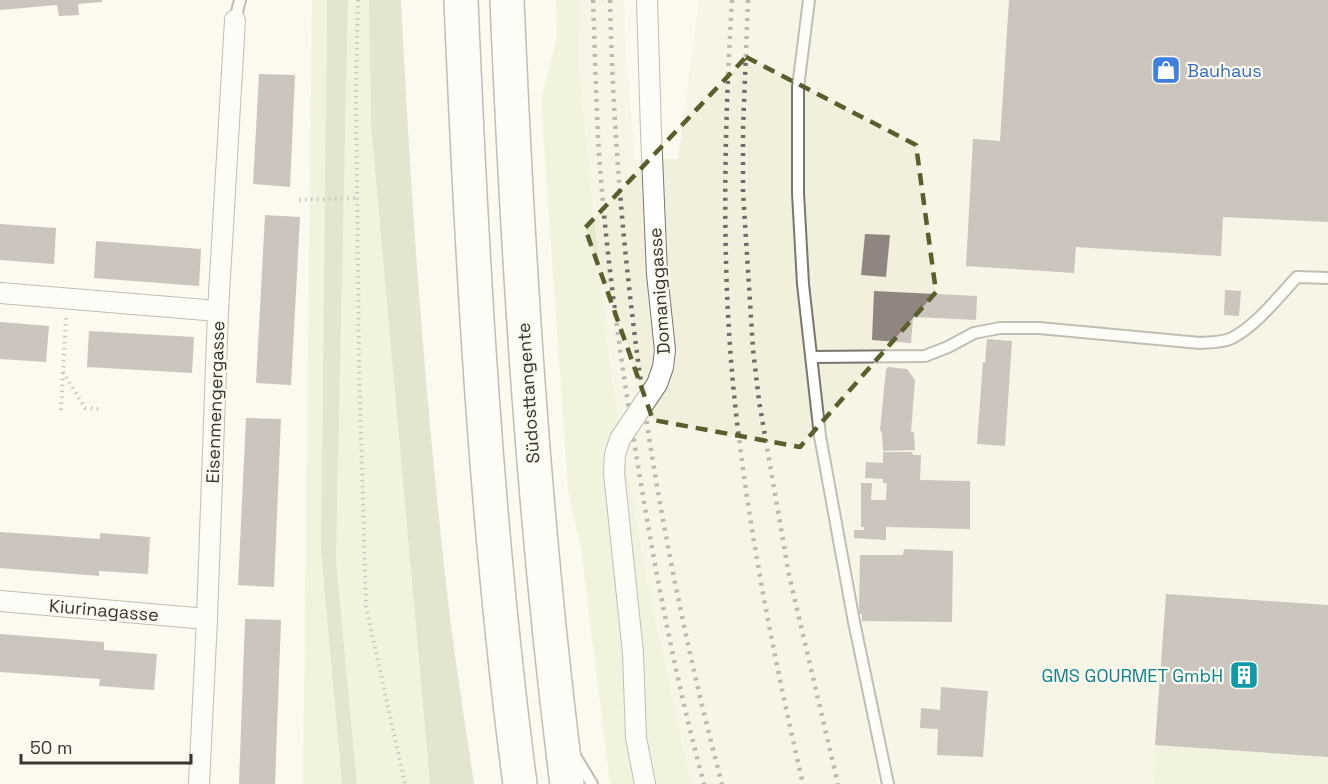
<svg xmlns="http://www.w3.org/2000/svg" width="1328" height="784" font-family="'Space Grotesk',sans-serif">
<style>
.built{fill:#f2efdc}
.green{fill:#e5eacb}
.forest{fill:#c7ccab}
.building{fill:#918582}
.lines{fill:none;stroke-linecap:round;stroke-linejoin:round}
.lane-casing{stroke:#79776d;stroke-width:14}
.street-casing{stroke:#79776d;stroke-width:22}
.highway-casing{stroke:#79776d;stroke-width:36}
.path{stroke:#908e87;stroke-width:4;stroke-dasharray:1.5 4.5;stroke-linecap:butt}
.lane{stroke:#fff;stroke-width:10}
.street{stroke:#fff;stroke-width:20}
.highway{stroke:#fff;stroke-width:33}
.rail{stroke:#6e6c66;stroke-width:4.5;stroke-dasharray:3 6;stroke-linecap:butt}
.street-bridge-casing{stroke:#79776d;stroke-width:22;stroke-linecap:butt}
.street-bridge{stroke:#fff;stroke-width:20}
.marked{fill:none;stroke:#5a5e2c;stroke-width:4.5;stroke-dasharray:12 8;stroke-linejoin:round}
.labels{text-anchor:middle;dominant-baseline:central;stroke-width:4.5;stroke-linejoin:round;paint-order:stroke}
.shop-label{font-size:18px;fill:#366cbe;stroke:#fcfaee;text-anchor:start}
.street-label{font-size:18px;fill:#363531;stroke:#fcfaee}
.culture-label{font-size:18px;fill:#0d838f;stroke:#fcfaee;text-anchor:end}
</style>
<rect width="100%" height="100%" fill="#fcfaee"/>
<path class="built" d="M578,0H624L626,56L635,160L678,159L699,0H1328V784H888L874,756L878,784H691L646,575L611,376L580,80Z"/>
<g class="green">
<path d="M312,0H327L321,552L342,784H303Z"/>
<path d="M348,0H369L371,125L430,784H357L336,561Z"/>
<path d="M556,0H578L580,80L611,376L646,575L691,784H610L581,548L568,489L541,101L557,38Z"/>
<path d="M1155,745L1328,757V784H1153Z"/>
</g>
<g class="forest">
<path d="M327,0H348L336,561L357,784H342L321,552Z"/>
<path d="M369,0H401C411,206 426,413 450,618C457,674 466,729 474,784H430L371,125Z"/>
</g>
<g class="building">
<path d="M0,0H102V2L78,4L79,15L59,16L57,5L0,10Z"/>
<path d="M1009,0H1328V222L1223,217L1221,256L1076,247L1074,273L966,266L973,139L1000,141Z"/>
<path d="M259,74L295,75L290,187L253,184Z"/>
<path d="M265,215L300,217L291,385L256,383Z"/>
<path d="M0,224L56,228L54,264L0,260Z"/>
<path d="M865,234L890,235L886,277L861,275Z"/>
<path d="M96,241L201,249L199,286L94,278Z"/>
<path d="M1225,290L1241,291L1239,316L1224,315Z"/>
<path d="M874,291L977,296L976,320L915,317L913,318L911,343L872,340Z"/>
<path d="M0,322L49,326L46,362L0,359Z"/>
<path d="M89,331L194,337L192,373L87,367Z"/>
<path d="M987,339L1012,341L1005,446L977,444L983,362L985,363Z"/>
<path d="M888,367L907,369L915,380L911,432H914L915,450L883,451L882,433L880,430L886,369Z"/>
<path d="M246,418L281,419L274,587L238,585Z"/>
<path d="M883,452H912L913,455H921L920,480L970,481V529L886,527V540L854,538V530H864V527H861V483H872L871,500H886L887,483H883V479L865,478L866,462L883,463Z"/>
<path d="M0,532L100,539V533L150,537L148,574L99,571V576L0,568Z"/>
<path d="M904,549L953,551L952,622L862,621V614H859L860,555H903Z"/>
<path d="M1166,594L1328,605V757L1155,745Z"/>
<path d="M245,619L281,620L275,784H239Z"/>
<path d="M0,634L104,642V650L157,654L154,690L99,686L100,679L0,672Z"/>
<path d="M941,687L988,691L983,757L937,755L938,729L920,728L921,708L940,710Z"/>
</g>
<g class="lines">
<g class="lane-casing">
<g id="lane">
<path d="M809,0L798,87V193L803,284L820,436L854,622L888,784"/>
<path d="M235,20L240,0"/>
<path d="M812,357L925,356L948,347L974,333L1000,328H1039L1200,343C1210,342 1222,343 1232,338C1256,326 1279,296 1297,277L1328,278"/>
<path d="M575,756L592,784"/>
</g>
</g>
<g class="street-casing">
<g id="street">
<path d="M647,0L651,132"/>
<path d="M0,293L218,311"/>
<path d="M0,601L207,619"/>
<path d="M633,653L636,738L645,784"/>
<path d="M199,784L207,619L218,311L235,20"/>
</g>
</g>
<g class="highway-casing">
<g id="highway">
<path d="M461,0C472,262 486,524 520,784"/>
<path d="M507,0C518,262 534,524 567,784"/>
</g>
</g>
<g class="path">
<path d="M358,0L356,90L359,366L366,607L405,784"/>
<path d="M299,200L357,198"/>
<path d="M66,318L63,372L85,408L101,409"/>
<path d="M61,410L63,372"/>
</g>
<use href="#lane" class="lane"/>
<use href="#street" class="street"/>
<use href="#highway" class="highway"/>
<g class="rail">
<path d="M593,0C595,51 596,103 599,154C606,252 619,350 635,447C653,560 674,673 704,784"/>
<path d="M610,0C616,265 654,528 722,784"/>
<path d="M732,0C724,134 721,270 735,404C749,532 774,659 803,784"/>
<path d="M748,0L743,129V192L753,349L759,401L789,575L838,784"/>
</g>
<g class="street-bridge-casing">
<path id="street-bridge" d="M633,653L614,473L615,455L620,439L657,384L663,367L665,350L657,274L651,132"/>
</g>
<use href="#street-bridge" class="street-bridge"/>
</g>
<path d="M0 0H1328V784H0ZM746,57L916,145L936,292L800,447L653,420L585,228Z" fill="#fcfaee" fill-opacity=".55" fill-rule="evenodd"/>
<path class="marked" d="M746,57L916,145L936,292L800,447L653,420L585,228Z"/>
<defs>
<g id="shop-square" transform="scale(1.5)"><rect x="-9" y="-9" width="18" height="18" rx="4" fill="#3f7fe0" stroke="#fcfaee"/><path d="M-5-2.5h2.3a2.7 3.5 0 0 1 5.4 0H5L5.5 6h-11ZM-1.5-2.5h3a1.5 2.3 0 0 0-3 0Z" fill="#fff"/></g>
<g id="building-square" transform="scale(1.5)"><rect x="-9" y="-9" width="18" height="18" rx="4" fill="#0f9aa8" stroke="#fcfaee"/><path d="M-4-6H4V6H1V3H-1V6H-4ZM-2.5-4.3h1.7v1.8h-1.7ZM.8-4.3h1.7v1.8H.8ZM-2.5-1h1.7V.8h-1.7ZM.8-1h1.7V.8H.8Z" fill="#fff"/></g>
</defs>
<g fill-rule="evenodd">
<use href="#shop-square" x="1166" y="70"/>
<use href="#building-square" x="1244" y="675"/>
</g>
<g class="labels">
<g class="shop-label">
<text x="1187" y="70">Bauhaus</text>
</g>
<g class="street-label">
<text transform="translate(659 291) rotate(-94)">Domaniggasse</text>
<text transform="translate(528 393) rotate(-94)">Südosttangente</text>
<text transform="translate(215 402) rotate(-88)">Eisenmengergasse</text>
<text transform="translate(104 610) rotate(5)">Kiurinagasse</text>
</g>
<g class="culture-label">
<text x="1223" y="675">GMS GOURMET GmbH</text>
</g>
</g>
<path d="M21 754v9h170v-9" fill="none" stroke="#363531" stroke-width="3"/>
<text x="30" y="754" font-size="18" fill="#363531" stroke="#fcfaee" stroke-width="4.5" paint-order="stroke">50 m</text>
</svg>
